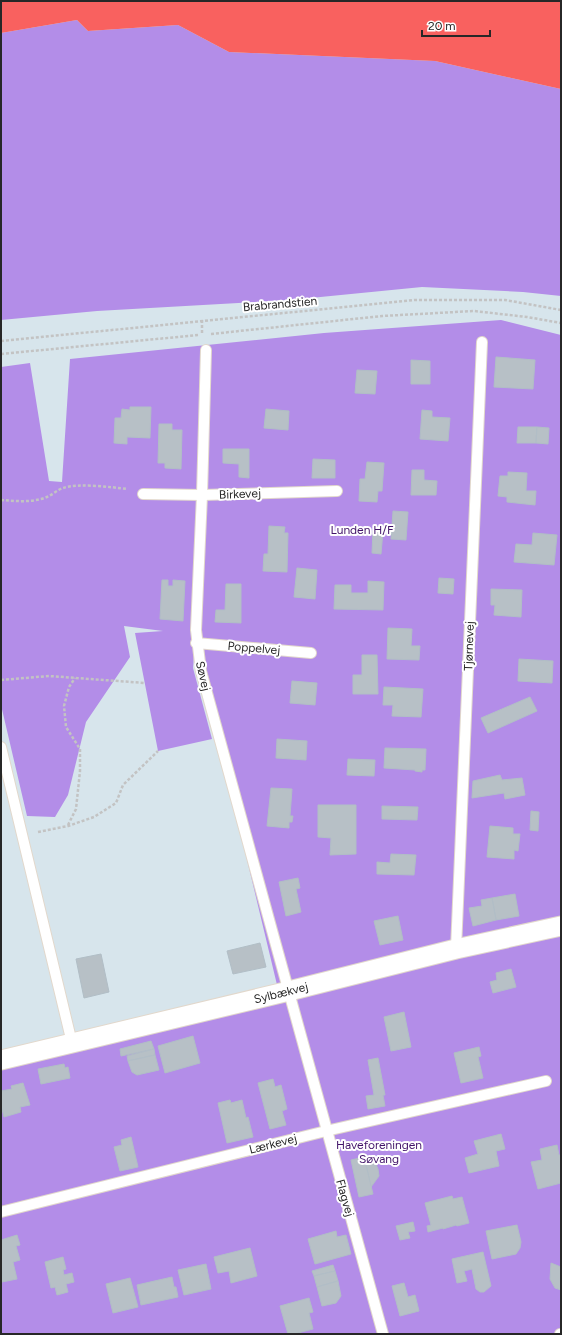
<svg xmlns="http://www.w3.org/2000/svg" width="562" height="1335" font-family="Figtree,sans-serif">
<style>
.green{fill:#b38de8}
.water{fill:#f9615f}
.building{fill:#b7c0c6;stroke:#b1bec6}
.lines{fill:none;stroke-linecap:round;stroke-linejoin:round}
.service-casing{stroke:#e2d8cc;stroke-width:12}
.minor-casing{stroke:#e2d8cc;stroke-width:21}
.path{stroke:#c3c3c3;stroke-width:2.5;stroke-dasharray:3 2;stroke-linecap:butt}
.service{stroke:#fff;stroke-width:10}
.minor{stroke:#fff;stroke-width:19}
.labels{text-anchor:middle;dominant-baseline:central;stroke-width:4;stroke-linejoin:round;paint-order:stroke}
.street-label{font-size:12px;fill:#272727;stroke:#fff}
.park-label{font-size:12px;fill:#411368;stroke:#fff}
</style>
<rect width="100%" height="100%" fill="#d7e5ec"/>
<g class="green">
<path d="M77,20L88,31L178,25L229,52L435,61L561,89V296L523,292L422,287L290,300L97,311L1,320V33Z"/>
<path d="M501,320L561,335V1334H1V1065L278,989L195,643L193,668L212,739L158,751L135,633L163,631L124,626L130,657L86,722L68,795L55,817L27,816L1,705V367L30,363L49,481L62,482L70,359L324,333Z"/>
</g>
<path class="water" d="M1,1H561V89L435,61L229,52L178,25L88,31L77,20L1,33Z"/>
<g class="building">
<path d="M496,357L535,360L533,389L494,387Z"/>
<path d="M411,360L430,361V384H411Z"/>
<path d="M357,370L377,371L375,394L355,393Z"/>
<path d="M130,407H151L150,438L127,437V444L114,443L115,418H121L122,409L130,410Z"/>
<path d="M266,409L289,411L288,430L264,428Z"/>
<path d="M422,410L432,411V417L450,418L448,441L420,439Z"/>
<path d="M159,424H172V430H182L181,469L165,468V463H158Z"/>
<path d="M518,427H537L536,443H517Z"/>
<path d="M537,427L549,428L548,444L536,443Z"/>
<path d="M223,449H249V478L239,477V464L223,463Z"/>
<path d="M313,459L335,460V478H312Z"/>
<path d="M367,462L384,463L382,491H378L377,502L359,501L360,479H365Z"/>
<path d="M412,470H424V480L437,481L436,495H411Z"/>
<path d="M508,472L527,473L526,491H536L535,505L507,502V497L498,496L500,476H508Z"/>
<path d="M393,511L408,512L406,540L391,539Z"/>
<path d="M269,526L285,527L284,533H288L287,572L263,571L264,554H268Z"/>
<path d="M373,530L383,531L381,554L372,553Z"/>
<path d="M533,533L557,535L554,565L514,562L516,544L532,545Z"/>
<path d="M297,568L317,570L315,599L294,597Z"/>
<path d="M439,578L454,579L453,594L438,593Z"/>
<path d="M162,580H168V586H173V580L185,581L183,621L160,619Z"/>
<path d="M368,581L384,582L383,610L334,609L335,585H351V593H368Z"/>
<path d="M226,584H241V623L215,622L216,610H225Z"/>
<path d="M491,589L522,590L521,617L494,615L495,605H491Z"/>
<path d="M388,628L412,629L411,646H420L419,660L387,659Z"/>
<path d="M362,655H377L378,694H353V675H362Z"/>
<path d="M519,659L553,661L552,683L518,681Z"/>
<path d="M292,681L317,683L315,705L290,703Z"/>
<path d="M384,687L423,689L421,717L392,716L393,705H383Z"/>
<path d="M530,697L537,711L488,733L481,718Z"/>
<path d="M277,739L307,741L306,760L276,758Z"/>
<path d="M385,748L426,749L425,770H422V772L415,771V770L384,768Z"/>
<path d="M348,759L375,760L374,776L347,775Z"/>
<path d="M500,775L502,780L522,778L525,795L505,799L504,793L472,798L473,781Z"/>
<path d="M271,788L292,789L290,816H293L292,822H289V828L267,826Z"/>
<path d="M318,805H356V854L330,855L331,838L318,837Z"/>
<path d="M382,806L418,807L417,820L382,819Z"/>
<path d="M531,811L539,812L538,831L530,830Z"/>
<path d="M490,826L513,828V834H520L518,851L514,850V859L487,857Z"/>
<path d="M391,854L416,855L414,875L377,874V862L390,863Z"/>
<path d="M298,878L300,888L296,889L301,912L286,916L279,882Z"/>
<path d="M515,894L519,916L496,920L492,898Z"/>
<path d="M492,898L496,920L473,926L469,908L482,906L481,900Z"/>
<path d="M398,916L403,940L380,945L374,921Z"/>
<path d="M260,943L266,967L233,974L227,951Z"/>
<path d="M101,954L109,992L84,998L76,959Z"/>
<path d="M511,969L516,987L493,993L490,982L497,980L496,973Z"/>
<path d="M404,1012L411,1047L391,1051L384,1017Z"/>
<path d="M193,1036L200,1063L165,1073L158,1046Z"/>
<path d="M151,1041L154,1049L121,1056L120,1049Z"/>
<path d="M479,1047L481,1056L478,1057L483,1078L461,1083L454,1053Z"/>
<path d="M154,1049L155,1055L128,1061L127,1056Z"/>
<path d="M155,1055L159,1070L137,1075L132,1072L128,1061Z"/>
<path d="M378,1058L385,1095H383L385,1106L368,1109L366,1096L374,1095L368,1060Z"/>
<path d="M64,1064L65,1068L68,1067L70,1078L41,1084L38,1069Z"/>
<path d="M273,1079L275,1087L281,1085L287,1109L282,1111L286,1125L270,1129L258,1083Z"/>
<path d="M23,1083L30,1105L20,1107L21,1112L4,1117L1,1105V1091L12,1089L11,1086Z"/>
<path d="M230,1100L231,1103L242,1100L246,1118L248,1117L253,1137L227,1143L218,1103Z"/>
<path d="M501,1134L505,1149L496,1151L499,1166L469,1173L465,1158L478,1154L474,1141Z"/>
<path d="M131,1137L138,1167L120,1171L114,1147L122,1145L121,1140Z"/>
<path d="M557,1145L559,1155H561V1183L538,1189L531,1162L542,1160L540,1149Z"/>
<path d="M364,1157L371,1159L375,1162L378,1169L379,1176L371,1187Z"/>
<path d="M364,1157L373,1194L359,1197L351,1160Z"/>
<path d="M452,1196L453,1199L462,1197L469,1223L457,1226L456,1225L443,1229V1228L428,1232L427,1226L431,1225L425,1203Z"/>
<path d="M413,1222L415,1231L408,1232L410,1238L400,1240L396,1226Z"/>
<path d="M517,1225L521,1242L520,1248L516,1254L492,1259L486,1231Z"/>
<path d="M336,1231L337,1237L346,1235L351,1254L315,1264L308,1239Z"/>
<path d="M17,1235L20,1245L16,1246L20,1260L13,1262L17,1279L2,1282L1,1240Z"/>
<path d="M250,1248L257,1276L231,1283L229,1271L218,1273L214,1257Z"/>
<path d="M483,1252L491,1286L484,1292H480L476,1289L472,1269L464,1271L467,1281L457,1283L452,1259Z"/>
<path d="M63,1257L66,1269L63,1270L64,1275L72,1273L74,1282L66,1284L68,1292L57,1295L55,1287L51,1288L45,1262Z"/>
<path d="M551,1263L561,1267V1290L555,1288L550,1279Z"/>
<path d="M206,1264L211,1289L184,1295L178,1270Z"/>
<path d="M333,1265L335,1271L314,1276L312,1271Z"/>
<path d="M335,1271L338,1281L317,1287L314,1276Z"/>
<path d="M172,1277L174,1287H176L178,1297L141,1305L137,1285Z"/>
<path d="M130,1278L138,1307L113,1313L106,1284Z"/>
<path d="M338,1281L341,1296L336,1303L322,1306L317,1287Z"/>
<path d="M404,1283L408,1297L415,1295L419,1311L400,1316L392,1286Z"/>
<path d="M309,1298L313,1312L309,1313L313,1329L294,1334H288L280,1306Z"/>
</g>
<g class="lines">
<g class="service-casing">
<g id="service">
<path d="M206,350L202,495L196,630L201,671C262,892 321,1113 383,1334"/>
<path d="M143,494L202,495L337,491"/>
<path d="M196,643L311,653"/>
<path d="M1,747L72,1043"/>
<path d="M456,949L482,342"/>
<path d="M1,1212L326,1131L546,1081"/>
<path d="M560,1334H561"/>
</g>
</g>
<g class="minor-casing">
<path id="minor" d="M1,1060L289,991L456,949L561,926"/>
</g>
<g class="path">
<path d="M202,320V334"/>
<path d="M211,334L382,316L474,311L527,317L561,323"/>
<path d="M1,341L415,300H505L561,310"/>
<path d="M1,354L198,335"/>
<path d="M1,500C16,501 32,503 47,497C52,495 57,490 63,488C78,483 111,487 127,489"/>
<path d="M1,680L49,676L145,683"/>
<path d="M68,825L76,809L80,771V749L66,727L64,706L69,687L75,678"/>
<path d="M38,832L68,826L94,817L116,803L123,785L158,751"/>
</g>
<use href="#service" class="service"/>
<use href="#minor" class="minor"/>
</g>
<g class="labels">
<g class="street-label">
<text transform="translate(280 304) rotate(-5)">Brabrandstien</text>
<text transform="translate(240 494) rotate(-2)">Birkevej</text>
<text transform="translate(469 646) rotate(-88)">Tjørnevej</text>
<text transform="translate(254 648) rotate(5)">Poppelvej</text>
<text transform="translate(203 676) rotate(77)">Søvej</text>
<text transform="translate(281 993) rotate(-14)">Sylbækvej</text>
<text transform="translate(273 1144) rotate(-14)">Lærkevej</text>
<text transform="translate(345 1198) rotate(74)">Flagvej</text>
</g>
<g class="park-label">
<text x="362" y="530">Lunden H/F</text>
<text x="379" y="1145">Haveforeningen<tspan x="379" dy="14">Søvang</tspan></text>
</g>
</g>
<rect width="562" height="1335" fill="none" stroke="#272727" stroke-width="4"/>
<path d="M422 30v6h68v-6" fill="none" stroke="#272727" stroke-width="2"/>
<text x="428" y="30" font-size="12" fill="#272727" stroke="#ffffff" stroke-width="3" paint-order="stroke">20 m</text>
</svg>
